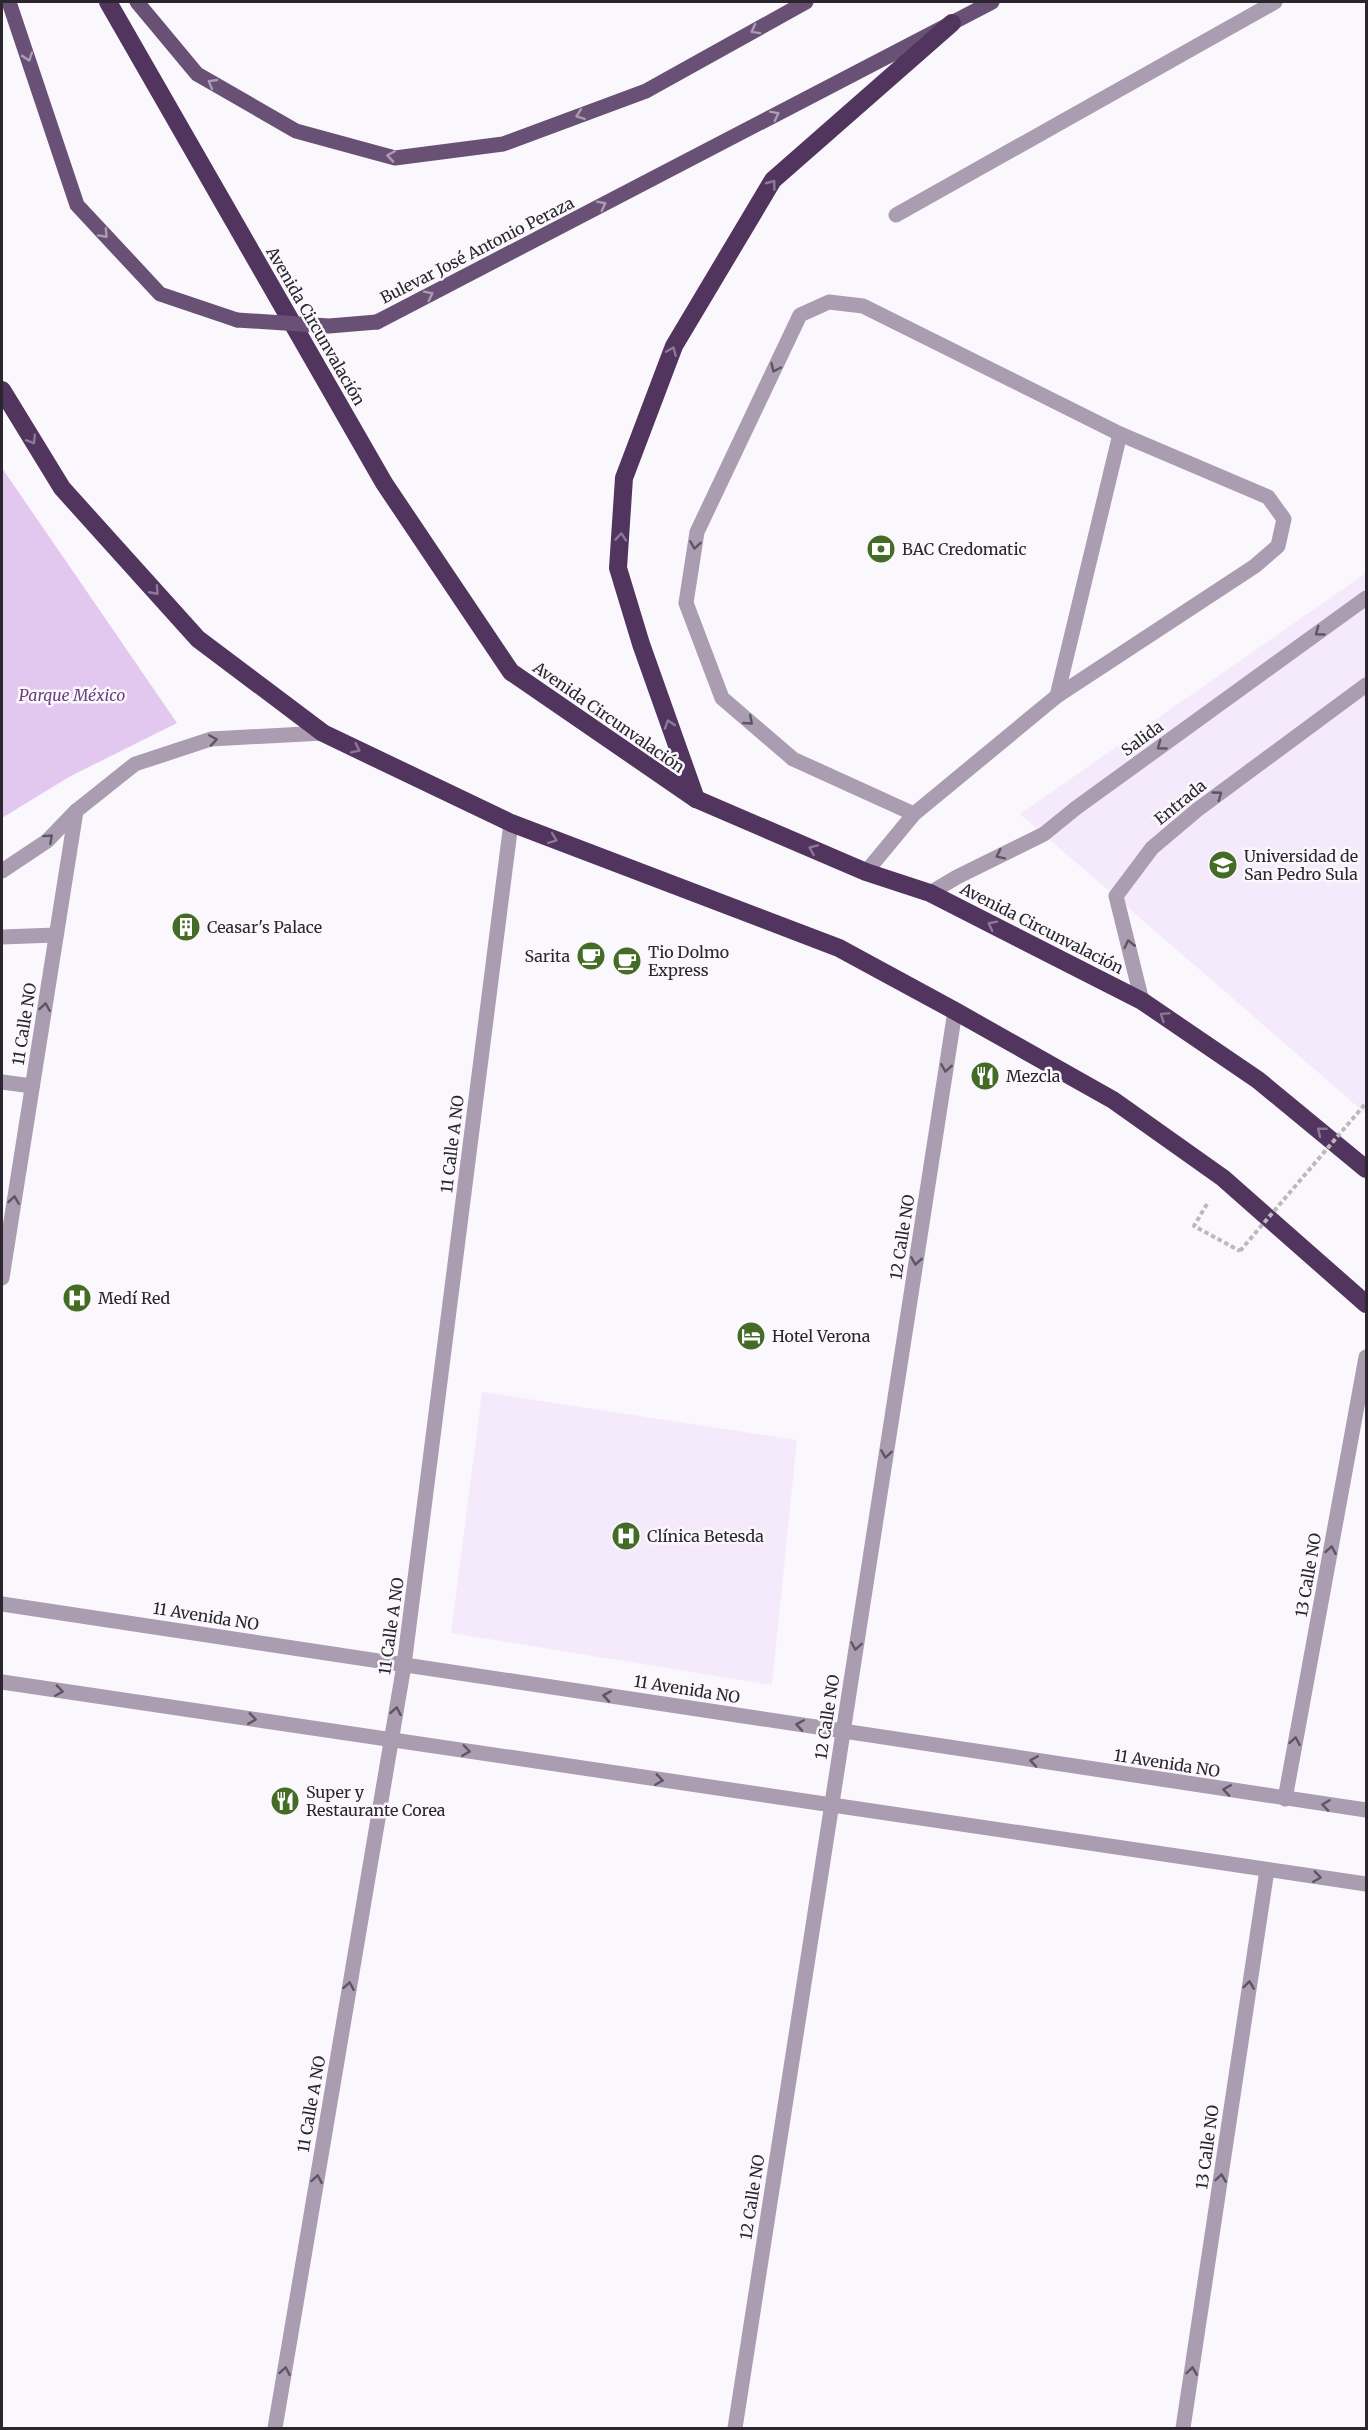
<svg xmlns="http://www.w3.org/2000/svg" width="1368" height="2430" font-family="Merriweather,serif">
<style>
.built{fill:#f5eafb}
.green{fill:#e2c7ef}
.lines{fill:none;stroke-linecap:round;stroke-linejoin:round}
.path{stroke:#bcb8be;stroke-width:4;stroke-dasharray:4.5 3;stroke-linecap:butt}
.minor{stroke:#aa9cb1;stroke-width:15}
.major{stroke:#695075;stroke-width:15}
.highway{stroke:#51355f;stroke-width:18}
.path-bridge{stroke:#bcb8be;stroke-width:4;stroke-dasharray:4.5 3;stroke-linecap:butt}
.major-bridge{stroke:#695075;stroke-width:15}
.oneway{stroke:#ab9cb2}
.oneway2{stroke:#8c7996}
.oneway3{stroke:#5e5562}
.labels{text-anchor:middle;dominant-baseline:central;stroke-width:5;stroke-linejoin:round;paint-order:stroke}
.street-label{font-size:16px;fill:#2b252e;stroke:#fbf8fd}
.poi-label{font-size:16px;fill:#2b252e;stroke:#fbf8fd;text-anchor:start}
.park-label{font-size:16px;font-style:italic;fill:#693f7c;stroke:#fbf8fd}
</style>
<rect width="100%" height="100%" fill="#fbf8fd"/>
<g class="built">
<path d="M1366,573V1114L1020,814Z"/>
<path d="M482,1392L797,1440L772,1685L451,1633Z"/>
</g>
<path class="green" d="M2,468L177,723L69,777L2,818Z"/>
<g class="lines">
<path class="path" d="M1207,1204L1194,1226L1240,1251"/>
<g class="minor">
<path d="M896,215L1275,2"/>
<path d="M1057,696L1255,566L1278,546L1284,519L1268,497L1120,434"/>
<path d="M2,871L47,841L76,811L135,764L211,739L323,733"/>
<path d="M866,872L914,814L1057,696L1120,434L863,306L829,302L800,315L697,532L686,603L722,698L793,759L914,814"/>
<path d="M930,893L957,877L1044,834L1076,808L1366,598"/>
<path d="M2,937L56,935"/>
<path d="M1142,1001L1116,896L1152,848L1197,810L1366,685"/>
<path d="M2,1082L32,1086"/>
<path d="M2,1278L76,811"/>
<path d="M2,1604L1366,1810"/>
<path d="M2,1682L1366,1884"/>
<path d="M1285,1799L1366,1357"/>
<path d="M275,2428L404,1665L511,823"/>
<path d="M735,2428L955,1011"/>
<path d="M1183,2428L1267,1870"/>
</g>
<g class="major">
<path d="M9,2L77,205L160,294L237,320"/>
<path d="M137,2L197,74L296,131L395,158L503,144L646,91L806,2"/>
<path d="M377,322L992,2"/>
</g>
<g class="highway">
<path d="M108,2L384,483L511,672L696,799L866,872L930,893L1142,1001L1258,1080L1366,1169"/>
<path d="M2,390L62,488L198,639L323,733L511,823L839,948L955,1011L1113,1100L1223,1178L1366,1304"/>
<path d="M696,799L641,644L618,568L624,478L674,346L773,180L952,23"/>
</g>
<path class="path-bridge" d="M1240,1251L1366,1103"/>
<path class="major-bridge" d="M237,320L329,326L377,322"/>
</g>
<defs><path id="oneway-chevron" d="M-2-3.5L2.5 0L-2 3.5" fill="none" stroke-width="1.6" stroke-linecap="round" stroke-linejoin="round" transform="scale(1.5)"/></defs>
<g class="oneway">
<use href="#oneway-chevron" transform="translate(755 30) rotate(151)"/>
<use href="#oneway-chevron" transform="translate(28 57) rotate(71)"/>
<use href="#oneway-chevron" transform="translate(212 83) rotate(-150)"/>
<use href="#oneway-chevron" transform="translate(580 115) rotate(160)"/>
<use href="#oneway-chevron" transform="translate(775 115) rotate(-27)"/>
<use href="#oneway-chevron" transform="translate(391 156) rotate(-171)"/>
<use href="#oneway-chevron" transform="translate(602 205) rotate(-27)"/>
<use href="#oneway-chevron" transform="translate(104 234) rotate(47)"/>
<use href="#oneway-chevron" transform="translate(429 295) rotate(-27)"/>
</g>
<g class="oneway2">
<use href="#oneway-chevron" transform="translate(772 184) rotate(-53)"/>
<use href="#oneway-chevron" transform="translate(672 351) rotate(-67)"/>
<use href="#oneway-chevron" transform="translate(32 440) rotate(58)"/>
<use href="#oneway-chevron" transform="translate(621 537) rotate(-86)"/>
<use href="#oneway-chevron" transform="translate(155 591) rotate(48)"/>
<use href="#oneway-chevron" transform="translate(669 724) rotate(-109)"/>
<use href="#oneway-chevron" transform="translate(356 749) rotate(26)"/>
<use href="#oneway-chevron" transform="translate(553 839) rotate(21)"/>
<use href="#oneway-chevron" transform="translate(813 849) rotate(-157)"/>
<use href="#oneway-chevron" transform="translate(992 925) rotate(-153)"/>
<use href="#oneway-chevron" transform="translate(1164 1016) rotate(-146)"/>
<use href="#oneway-chevron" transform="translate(1321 1131) rotate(-141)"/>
</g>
<g class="oneway3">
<use href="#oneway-chevron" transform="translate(775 368) rotate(115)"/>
<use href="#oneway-chevron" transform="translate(695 545) rotate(99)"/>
<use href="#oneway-chevron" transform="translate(1319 632) rotate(144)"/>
<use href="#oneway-chevron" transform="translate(749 721) rotate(41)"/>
<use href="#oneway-chevron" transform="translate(213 740) rotate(-9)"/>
<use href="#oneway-chevron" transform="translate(1161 746) rotate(144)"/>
<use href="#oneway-chevron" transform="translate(1218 795) rotate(-36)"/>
<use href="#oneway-chevron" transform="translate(49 838) rotate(-42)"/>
<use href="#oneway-chevron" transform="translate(1000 855) rotate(154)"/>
<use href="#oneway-chevron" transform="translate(1129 944) rotate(-103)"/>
<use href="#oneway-chevron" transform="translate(45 1007) rotate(-81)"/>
<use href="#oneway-chevron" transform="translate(946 1068) rotate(99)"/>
<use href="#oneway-chevron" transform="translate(14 1200) rotate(-81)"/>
<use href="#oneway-chevron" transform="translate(916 1261) rotate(99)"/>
<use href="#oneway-chevron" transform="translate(886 1454) rotate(99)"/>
<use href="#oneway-chevron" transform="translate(1331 1550) rotate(-80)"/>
<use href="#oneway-chevron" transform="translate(856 1646) rotate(99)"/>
<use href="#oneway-chevron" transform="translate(59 1691) rotate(8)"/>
<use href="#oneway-chevron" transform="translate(607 1696) rotate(-171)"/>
<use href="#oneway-chevron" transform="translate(396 1711) rotate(-80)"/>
<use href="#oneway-chevron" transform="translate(252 1719) rotate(8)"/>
<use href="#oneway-chevron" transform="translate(800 1725) rotate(-171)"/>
<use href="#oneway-chevron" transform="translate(1295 1741) rotate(-80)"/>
<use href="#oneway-chevron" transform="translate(466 1751) rotate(8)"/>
<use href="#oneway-chevron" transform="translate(1034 1761) rotate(-171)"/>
<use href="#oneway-chevron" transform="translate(659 1780) rotate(8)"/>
<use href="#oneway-chevron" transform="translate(1227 1790) rotate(-171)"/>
<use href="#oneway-chevron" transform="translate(1326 1805) rotate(-172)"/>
<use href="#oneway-chevron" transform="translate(1317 1877) rotate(8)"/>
<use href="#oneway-chevron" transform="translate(1249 1985) rotate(-82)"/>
<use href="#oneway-chevron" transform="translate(349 1986) rotate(-80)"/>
<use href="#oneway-chevron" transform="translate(1221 2178) rotate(-82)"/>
<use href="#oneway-chevron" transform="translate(317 2179) rotate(-80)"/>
<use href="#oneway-chevron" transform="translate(285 2371) rotate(-80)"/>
<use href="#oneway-chevron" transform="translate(1192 2371) rotate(-82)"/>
</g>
<defs>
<g id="bank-disc" transform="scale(1.5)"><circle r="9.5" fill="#446c27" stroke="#fbf8fd"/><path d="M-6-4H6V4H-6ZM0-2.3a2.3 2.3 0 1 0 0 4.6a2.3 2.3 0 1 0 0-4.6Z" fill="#fff"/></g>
<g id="university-disc" transform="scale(1.5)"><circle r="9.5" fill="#446c27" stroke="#fbf8fd"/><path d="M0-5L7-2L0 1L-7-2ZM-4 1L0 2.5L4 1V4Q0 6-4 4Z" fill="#fff"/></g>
<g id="building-disc" transform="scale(1.5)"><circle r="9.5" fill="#446c27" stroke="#fbf8fd"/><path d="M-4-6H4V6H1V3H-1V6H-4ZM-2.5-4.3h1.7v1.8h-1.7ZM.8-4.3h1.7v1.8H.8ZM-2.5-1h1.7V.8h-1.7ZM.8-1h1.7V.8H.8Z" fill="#fff"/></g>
<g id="cafe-disc" transform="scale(1.5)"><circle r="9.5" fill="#446c27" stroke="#fbf8fd"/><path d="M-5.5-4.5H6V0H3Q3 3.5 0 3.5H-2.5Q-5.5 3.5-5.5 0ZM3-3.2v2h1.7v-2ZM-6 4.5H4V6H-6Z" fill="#fff"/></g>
<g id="restaurant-disc" transform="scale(1.5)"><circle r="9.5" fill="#446c27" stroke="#fbf8fd"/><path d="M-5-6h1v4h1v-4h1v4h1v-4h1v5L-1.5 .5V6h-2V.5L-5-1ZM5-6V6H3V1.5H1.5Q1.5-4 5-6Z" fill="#fff"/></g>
<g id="hospital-disc" transform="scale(1.5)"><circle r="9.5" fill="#446c27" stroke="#fbf8fd"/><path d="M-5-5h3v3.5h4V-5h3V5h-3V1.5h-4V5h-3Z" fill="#fff"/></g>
<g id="hotel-disc" transform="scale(1.5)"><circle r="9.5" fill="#446c27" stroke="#fbf8fd"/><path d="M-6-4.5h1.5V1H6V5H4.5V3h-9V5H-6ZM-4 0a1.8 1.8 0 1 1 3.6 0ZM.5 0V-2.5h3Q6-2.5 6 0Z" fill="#fff"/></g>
</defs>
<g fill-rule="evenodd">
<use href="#bank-disc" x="881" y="549"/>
<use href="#university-disc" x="1223" y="865"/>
<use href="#building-disc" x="186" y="927"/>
<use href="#cafe-disc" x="591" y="956"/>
<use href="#cafe-disc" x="627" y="961"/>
<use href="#restaurant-disc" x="985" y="1076"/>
<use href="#hospital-disc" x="77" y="1298"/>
<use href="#hotel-disc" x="751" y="1336"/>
<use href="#hospital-disc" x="626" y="1536"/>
<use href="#restaurant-disc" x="285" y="1801"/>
</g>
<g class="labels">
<g class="street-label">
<text transform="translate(477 250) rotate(-27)">Bulevar José Antonio Peraza</text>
<text transform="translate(316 326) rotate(60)">Avenida Circunvalación</text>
<text transform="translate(609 717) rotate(35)">Avenida Circunvalación</text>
<text transform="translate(1142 738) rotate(-36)">Salida</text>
<text transform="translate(1180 802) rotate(-39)">Entrada</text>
<text transform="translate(1042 928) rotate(27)">Avenida Circunvalación</text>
<text transform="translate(24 1024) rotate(-81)">11 Calle NO</text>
<text transform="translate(452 1144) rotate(-83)">11 Calle A NO</text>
<text transform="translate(902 1237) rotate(-81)">12 Calle NO</text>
<text transform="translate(1308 1575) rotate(-80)">13 Calle NO</text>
<text transform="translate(206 1616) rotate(9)">11 Avenida NO</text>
<text transform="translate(391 1626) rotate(-82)">11 Calle A NO</text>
<text transform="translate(687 1689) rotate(9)">11 Avenida NO</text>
<text transform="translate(827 1717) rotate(-81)">12 Calle NO</text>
<text transform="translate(1167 1763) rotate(9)">11 Avenida NO</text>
<text transform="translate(311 2104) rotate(-80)">11 Calle A NO</text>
<text transform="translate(1207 2147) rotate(-82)">13 Calle NO</text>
<text transform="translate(752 2197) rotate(-81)">12 Calle NO</text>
</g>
<g class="poi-label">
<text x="902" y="549">BAC Credomatic</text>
<text x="1244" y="856">Universidad de<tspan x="1244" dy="18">San Pedro Sula</tspan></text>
<text x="207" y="927">Ceasar's Palace</text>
<text x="648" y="952">Tio Dolmo<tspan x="648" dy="18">Express</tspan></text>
<text x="570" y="956" text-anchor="end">Sarita</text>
<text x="1006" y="1076">Mezcla</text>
<text x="98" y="1298">Medí Red</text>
<text x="772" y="1336">Hotel Verona</text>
<text x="647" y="1536">Clínica Betesda</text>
<text x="306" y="1792">Super y<tspan x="306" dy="18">Restaurante Corea</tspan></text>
</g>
<g class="park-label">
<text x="72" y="695">Parque México</text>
</g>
</g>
<rect width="1368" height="2430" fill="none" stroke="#2b252e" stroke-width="6"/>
</svg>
